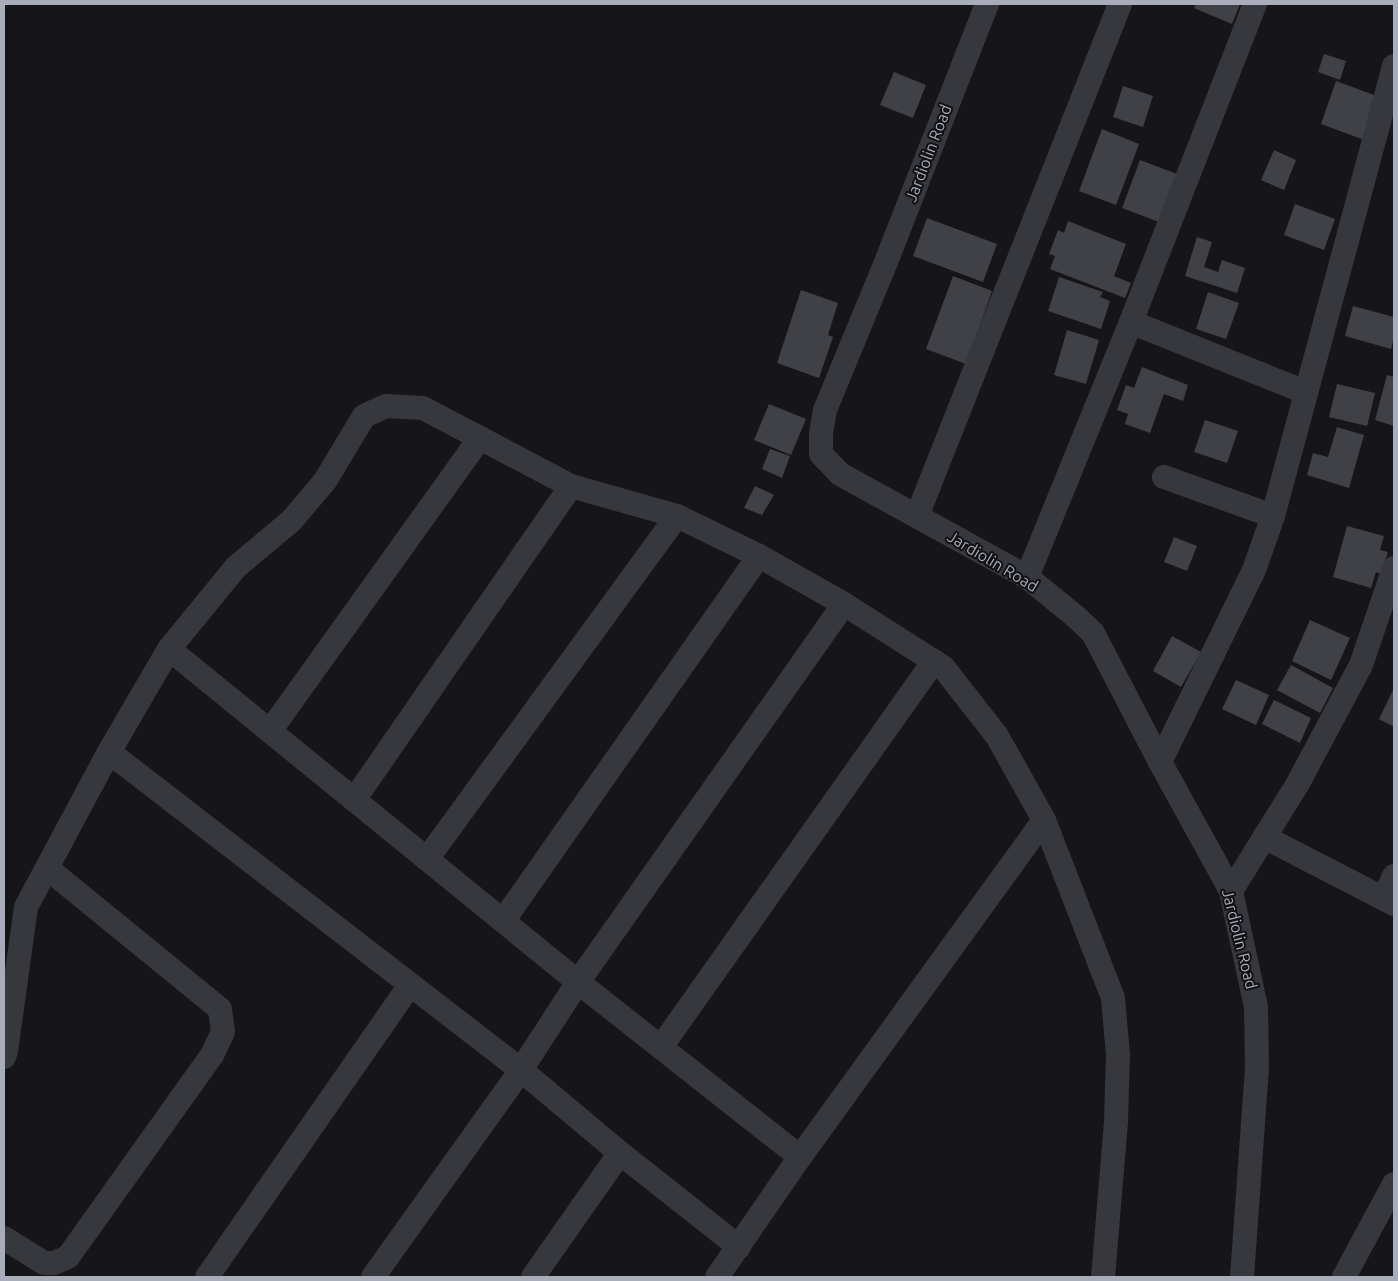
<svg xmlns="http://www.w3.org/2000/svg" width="1398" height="1281" font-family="Ubuntu,sans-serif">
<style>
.building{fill:#404146}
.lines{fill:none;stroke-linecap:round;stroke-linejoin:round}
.street{stroke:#37383e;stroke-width:24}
.labels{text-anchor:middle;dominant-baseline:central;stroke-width:4;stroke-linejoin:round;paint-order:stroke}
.street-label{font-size:16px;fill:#a8adb9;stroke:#111114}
</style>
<rect width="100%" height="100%" fill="#161619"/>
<g class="building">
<path d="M1196,4H1240L1232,24L1194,8Z"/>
<path d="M1324,54L1346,61L1340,80L1318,72Z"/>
<path d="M894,72L926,85L913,118L880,105Z"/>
<path d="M1336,81L1382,98L1367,141L1321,124Z"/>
<path d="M1123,86L1153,96L1143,127L1113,117Z"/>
<path d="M1102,129L1139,144L1116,205L1079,191Z"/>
<path d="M1274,150L1296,160L1284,190L1261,180Z"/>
<path d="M1140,160L1177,174L1159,222L1122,208Z"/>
<path d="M1295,204L1335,219L1324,250L1284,235Z"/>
<path d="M927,218L997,244L983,282L913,256Z"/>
<path d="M1068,221L1126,244L1114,276L1131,283L1125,298L1050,269L1055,256L1049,254L1058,230L1064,233Z"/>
<path d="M1197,237L1212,242L1204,267L1218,272L1222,260L1245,268L1237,293L1185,276Z"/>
<path d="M953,276L992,291L966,364L926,349Z"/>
<path d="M1059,277L1103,292L1100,297L1110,301L1101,329L1048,311Z"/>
<path d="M801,290L838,303L828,335L833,337L819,378L777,363Z"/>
<path d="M1208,292L1239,303L1226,339L1196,329Z"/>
<path d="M1353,306L1394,317V337L1391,349L1345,336Z"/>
<path d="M1067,330L1099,340L1086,384L1054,375Z"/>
<path d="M1142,367L1188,385L1183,401L1164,394L1150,433L1125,424L1128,414L1117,410L1126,385L1134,388Z"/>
<path d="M1387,375L1394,377V426L1375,420Z"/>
<path d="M1337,384L1375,393L1367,426L1329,417Z"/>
<path d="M769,404L806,419L791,455L754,440Z"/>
<path d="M1205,420L1238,431L1227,463L1194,452Z"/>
<path d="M1337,427L1364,435L1349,488L1307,475L1313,453L1328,457Z"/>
<path d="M770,449L790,456L782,478L762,469Z"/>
<path d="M755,486L774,495L762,515L744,508Z"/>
<path d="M1347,526L1384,536L1380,550L1388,552L1381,574L1376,572L1371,588L1333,577Z"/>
<path d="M1174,537L1197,546L1187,571L1164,562Z"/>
<path d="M1310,620L1350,638L1331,680L1292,661Z"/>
<path d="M1172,636L1201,652L1181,687L1153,671Z"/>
<path d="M1291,665L1333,688L1320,713L1277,690Z"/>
<path d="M1236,680L1269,695L1256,725L1222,709Z"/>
<path d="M1394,688V727L1379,719Z"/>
<path d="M1274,700L1311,718L1300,743L1262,724Z"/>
</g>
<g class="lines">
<g class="street">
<path d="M987,4L886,262L825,410L821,433V454L840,474L1027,577L1075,616L1093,633L1160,762L1231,891L1256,1007L1257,1067L1242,1277"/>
<path d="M1131,322L1305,392"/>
<path d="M1164,477L1273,516"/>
<path d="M917,516L1120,4"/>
<path d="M1027,577L1131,322L1255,4"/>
<path d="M169,649L578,982L800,1157"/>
<path d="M270,731L480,438"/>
<path d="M109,752L521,1070L620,1153L739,1247"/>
<path d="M1160,762L1254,570L1273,516L1394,66"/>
<path d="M354,800L571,486"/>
<path d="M1264,837L1394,904"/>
<path d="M427,859L677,516"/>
<path d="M1231,891L1297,785L1361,665L1394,568"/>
<path d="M1384,898L1394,876"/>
<path d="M503,921L759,556"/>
<path d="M661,1047L934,661"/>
<path d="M4,1057L6,1051L26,907L109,752L169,649L236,567L291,521L325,481L364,416L386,406L423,408L571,486L677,516L759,556L844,604L943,667L997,736L1044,820L1113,998L1118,1055L1116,1122L1103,1277"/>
<path d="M4,1238L44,1263H54L68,1257L212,1055L223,1032L220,1009L47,868"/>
<path d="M207,1277L410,985"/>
<path d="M373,1277L521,1070L578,982L844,604"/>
<path d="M533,1277L620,1153"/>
<path d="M717,1277L800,1157L1044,820"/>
<path d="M1344,1277L1394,1184"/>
</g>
</g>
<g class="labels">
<g class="street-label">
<text transform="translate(928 153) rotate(-69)">Jardiolin Road</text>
<text transform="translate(993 561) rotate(31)">Jardiolin Road</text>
<text transform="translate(1240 939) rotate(76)">Jardiolin Road</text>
</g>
</g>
<rect width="1398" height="1281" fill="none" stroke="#a8adb9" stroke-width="10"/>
</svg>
